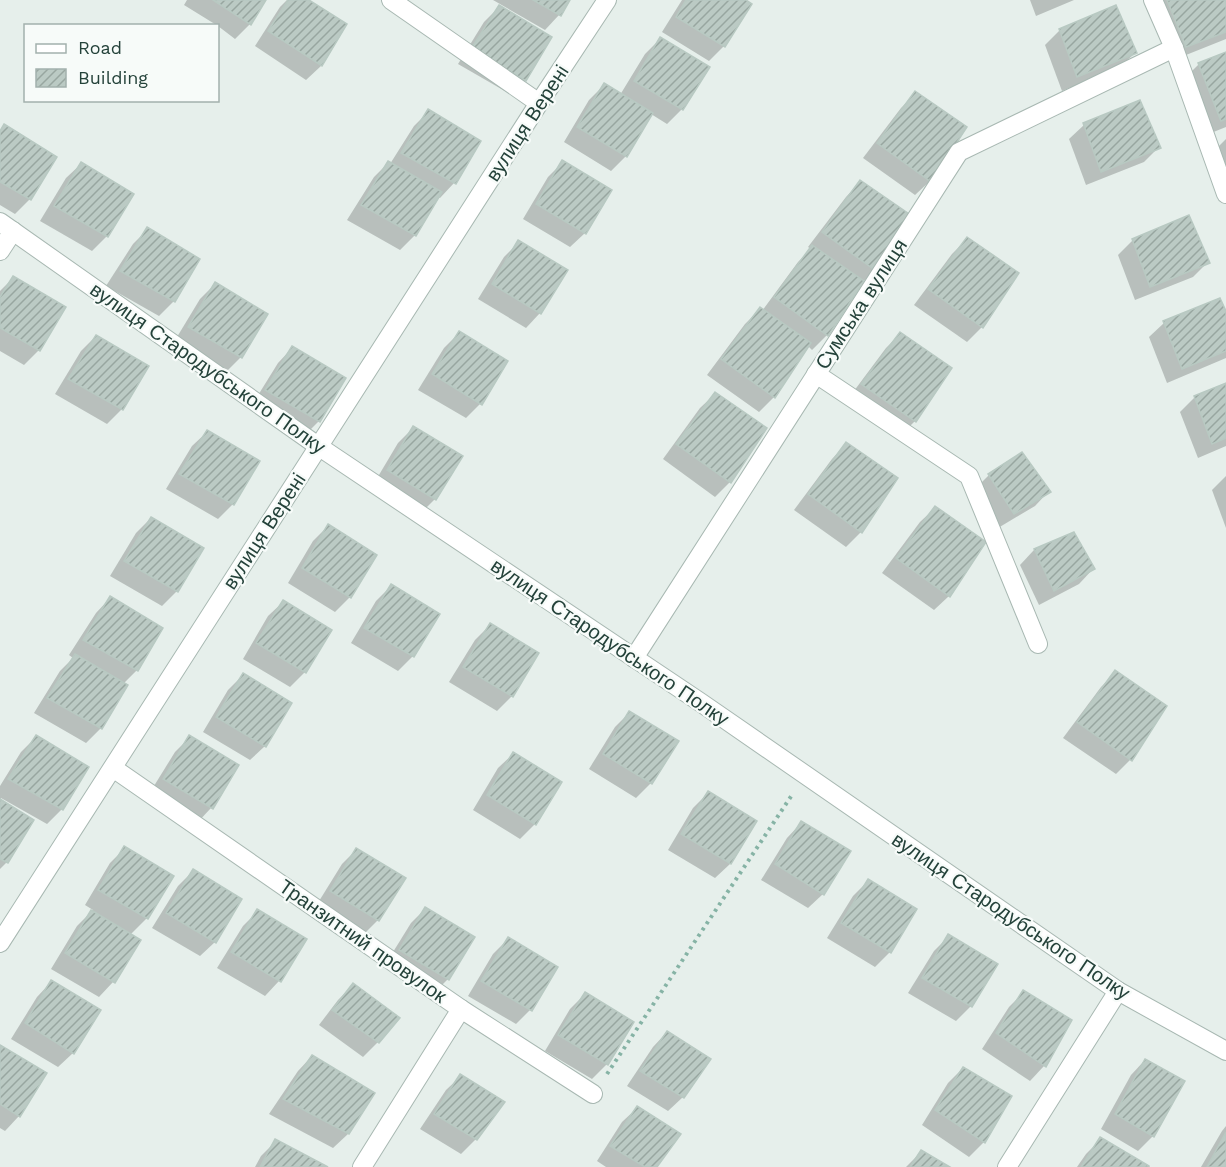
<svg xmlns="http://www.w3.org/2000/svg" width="1226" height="1167" font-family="'Work Sans',sans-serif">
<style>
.shadow{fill:#0003}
.building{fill:url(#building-hatch);stroke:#b8c9c2;stroke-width:1.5}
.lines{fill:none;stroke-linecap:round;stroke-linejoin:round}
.minor-casing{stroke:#a8b8b2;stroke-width:20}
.path{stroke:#86b3a5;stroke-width:4;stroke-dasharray:3 4.5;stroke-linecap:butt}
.minor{stroke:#fff;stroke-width:18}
.labels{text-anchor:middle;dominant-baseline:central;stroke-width:4.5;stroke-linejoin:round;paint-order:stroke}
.street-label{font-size:20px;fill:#24423a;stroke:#f7fbf9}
</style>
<defs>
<pattern id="building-hatch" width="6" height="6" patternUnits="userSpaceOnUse" patternTransform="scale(1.5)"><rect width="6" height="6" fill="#bbcac4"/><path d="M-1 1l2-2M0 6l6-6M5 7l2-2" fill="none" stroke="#98a6a0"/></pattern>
</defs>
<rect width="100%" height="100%" fill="#e6efeb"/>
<g class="shadow">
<path d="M187,0H265L250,24L235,39L218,26L184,5Z"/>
<path d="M287,0H306L345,25L321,66L306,80L255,46L280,7Z"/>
<path d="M493,0H568L559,15L545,30Z"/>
<path d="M682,0H743L724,46L709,61L662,32Z"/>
<path d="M1030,0H1074L1036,16Z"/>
<path d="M1154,0H1226V39L1171,61Z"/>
<path d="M499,7L524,80L510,94L458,64L484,22Z"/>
<path d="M1060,30L1135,53L1120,67L1062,91L1045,45Z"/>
<path d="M660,39L682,109L667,124L651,114L626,156L611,171L564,142L589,100L604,85L620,95L645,54Z"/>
<path d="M1226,54V127L1206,135L1184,79L1199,64Z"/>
<path d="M916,93L930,181L915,195L863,158L901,108Z"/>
<path d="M429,111L479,141L454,183L440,198L437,197L415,235L400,250L347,220L374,177L388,163L390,164L414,126Z"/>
<path d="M1084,125L1159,147L1144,162L1086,185L1069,139Z"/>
<path d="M4,126L30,199L15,214L0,205V131Z"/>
<path d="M1226,139V192L1211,154Z"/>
<path d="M563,162L585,233L570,247L523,219L548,177Z"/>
<path d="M81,164L107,236L92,251L40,221L66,178Z"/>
<path d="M860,182L875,270L860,285L827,335L812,350L808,346L774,397L759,412L707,375L745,324L760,309L762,311L798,262L811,249L808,247L846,197Z"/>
<path d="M148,229L198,259L173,302L159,316L106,286L133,244Z"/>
<path d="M967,239L1017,274L982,327L967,342L914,305L952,254Z"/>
<path d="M1133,240L1208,262L1193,277L1135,300L1118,255Z"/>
<path d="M519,242L540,313L526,328L478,299L504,257Z"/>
<path d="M13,278L39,350L24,365L0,351V291Z"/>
<path d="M215,284L241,357L226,372L174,342L200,299Z"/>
<path d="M1226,315V358L1167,383L1149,337L1164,323Z"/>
<path d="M459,333L480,404L466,418L418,390L444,348Z"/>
<path d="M900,334L950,368L915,421L900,436L848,399L886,348Z"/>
<path d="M96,336L122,409L107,424L55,394L81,351Z"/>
<path d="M292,348L319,421L304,436L252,405L278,363Z"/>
<path d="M1226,384V446L1198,458L1180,412L1195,397Z"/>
<path d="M715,394L730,482L715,497L663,459L700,408Z"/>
<path d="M413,428L435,499L420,514L373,485L398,443Z"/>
<path d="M207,432L233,504L218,519L166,489L192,446Z"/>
<path d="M846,444L861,532L846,547L794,510L832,459Z"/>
<path d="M1022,454L1049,491L1035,506L998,528L974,490L989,475Z"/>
<path d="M1226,476V528L1212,490Z"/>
<path d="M935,508L949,596L934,610L882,573L920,522Z"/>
<path d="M151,518L177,591L162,606L110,576L136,533Z"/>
<path d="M328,526L350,597L335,612L288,583L313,541Z"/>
<path d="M1074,534L1093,569L1079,584L1039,605L1020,565L1034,550Z"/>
<path d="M391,586L413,656L398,671L351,643L376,601Z"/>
<path d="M110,598L161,629L137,670L123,684L101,728L86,743L34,713L60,671L73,658L69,655L96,613Z"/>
<path d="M283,602L330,630L305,672L290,687L243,659L268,616Z"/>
<path d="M490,625L512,696L497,711L449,682L475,640Z"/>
<path d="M1116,672L1130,760L1116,774L1063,738L1101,687Z"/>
<path d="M243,675L265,746L250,760L203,732L228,690Z"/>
<path d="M629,713L651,783L636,798L589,769L615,727Z"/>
<path d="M36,737L87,767L62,809L47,824L1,798L0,801V786L21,752Z"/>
<path d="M190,737L211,808L197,823L149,794L175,752Z"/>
<path d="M513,754L535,824L520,839L473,810L498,768Z"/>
<path d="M708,793L755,822L730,864L715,878L668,850L693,808Z"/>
<path d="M0,801L7,862L0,869Z"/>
<path d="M801,823L823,894L808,908L761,880L787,838Z"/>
<path d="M125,848L172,877L147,918L130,935L139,940L113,982L99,997L51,969L77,926L93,910L85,905L110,863Z"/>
<path d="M356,850L378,920L363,935L316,906L342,864Z"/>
<path d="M193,871L215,942L200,956L152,928L178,886Z"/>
<path d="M868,881L890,952L875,967L827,938L853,896Z"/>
<path d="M425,909L473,937L447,980L433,994L385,965L411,923Z"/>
<path d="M258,911L305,939L279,981L265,996L217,968L243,926Z"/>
<path d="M949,936L971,1006L956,1021L908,993L934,951Z"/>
<path d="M508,939L530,1010L516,1024L468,996L493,954Z"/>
<path d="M51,982L73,1053L58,1067L11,1039L37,997Z"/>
<path d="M353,985L378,1042L363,1057L319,1025L338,1000Z"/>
<path d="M1024,992L1070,1021L1044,1066L1030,1081L982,1049L1009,1007Z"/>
<path d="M585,994L607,1064L592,1079L545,1051L570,1009Z"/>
<path d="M667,1032L683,1097L668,1111L627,1086L653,1047Z"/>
<path d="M0,1047L19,1116L5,1131L0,1128Z"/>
<path d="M312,1056L373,1094L348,1134L333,1148L269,1114L298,1071Z"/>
<path d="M1145,1060L1153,1136L1138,1151L1101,1129L1131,1075Z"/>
<path d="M963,1068L984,1142L969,1157L922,1125L948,1083Z"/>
<path d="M461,1076L476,1139L461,1154L420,1129L446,1090Z"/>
<path d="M637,1108L655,1167H606L597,1161L622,1122Z"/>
<path d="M1226,1126V1167H1201L1222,1131Z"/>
<path d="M1101,1139L1147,1167H1077L1086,1154Z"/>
<path d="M276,1141L325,1167H255L261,1156Z"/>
<path d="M921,1152L947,1167H906Z"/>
</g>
<g class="building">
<path d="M213,0H266L251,25Z"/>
<path d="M288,0H309L347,24L322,66L268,31Z"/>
<path d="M533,0H570L561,16Z"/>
<path d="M686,0H746L752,4L725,47L676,17Z"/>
<path d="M1167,0H1226V32L1186,47Z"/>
<path d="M499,5L552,37L526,81L471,49Z"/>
<path d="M1116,5L1137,53L1077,77L1059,29Z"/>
<path d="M660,37L710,67L683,110L634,81Z"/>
<path d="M1226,52V119L1221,121L1198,63Z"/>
<path d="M604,83L653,113L627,157L577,127Z"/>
<path d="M915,91L967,127L931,182L877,143Z"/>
<path d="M1140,100L1161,148L1101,172L1083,123Z"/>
<path d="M428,109L481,141L456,184L401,153Z"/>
<path d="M4,124L57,157L31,200L0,182V131Z"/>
<path d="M562,160L612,190L586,234L536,204Z"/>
<path d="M388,161L442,192L416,236L361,205Z"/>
<path d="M81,162L134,194L108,237L54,206Z"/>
<path d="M860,180L912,216L876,271L822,232Z"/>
<path d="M1189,215L1210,263L1150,287L1132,239Z"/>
<path d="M147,227L200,259L175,302L120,271Z"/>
<path d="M967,237L1019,273L983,328L928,289Z"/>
<path d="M518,240L568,270L541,314L492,284Z"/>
<path d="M812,245L864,281L828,336L774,297Z"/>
<path d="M13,276L66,307L40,351L0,328V297Z"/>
<path d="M215,282L268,314L242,358L188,327Z"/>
<path d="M1220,298L1226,311V351L1182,369L1163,321Z"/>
<path d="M760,307L811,343L775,398L721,359Z"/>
<path d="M459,331L508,361L482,405L432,374Z"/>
<path d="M900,332L952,368L916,422L861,384Z"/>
<path d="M96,335L149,366L123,410L68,379Z"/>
<path d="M292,346L346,378L320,422L265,390Z"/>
<path d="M1226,383V438L1212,444L1194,396Z"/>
<path d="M715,392L767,428L731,483L676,444Z"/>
<path d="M413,426L463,456L436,500L387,470Z"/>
<path d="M207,430L260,461L234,505L179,474Z"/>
<path d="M846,442L898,478L862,533L808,494Z"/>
<path d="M1022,452L1051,492L1014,514L988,474Z"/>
<path d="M935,506L986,542L950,597L896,558Z"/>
<path d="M151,517L204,548L178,592L124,561Z"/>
<path d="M328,524L377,555L351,598L302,568Z"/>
<path d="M1074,532L1095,569L1054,591L1034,549Z"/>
<path d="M391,584L440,614L414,657L364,628Z"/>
<path d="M110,596L163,628L138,671L83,640Z"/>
<path d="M283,600L332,630L306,673L256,643Z"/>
<path d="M490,623L539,653L513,697L463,667Z"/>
<path d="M75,654L128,685L102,729L47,698Z"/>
<path d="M1115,670L1167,706L1132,761L1077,722Z"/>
<path d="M243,673L292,703L266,747L216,717Z"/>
<path d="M629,711L679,741L652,784L603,754Z"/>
<path d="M36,735L89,767L63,810L8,779Z"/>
<path d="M189,735L239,765L213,809L163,779Z"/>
<path d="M513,752L562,782L536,825L487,795Z"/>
<path d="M708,791L757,821L731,864L681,834Z"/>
<path d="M0,799L34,820L8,863L0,859Z"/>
<path d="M801,821L851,851L824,895L775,864Z"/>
<path d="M124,846L174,876L148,919L98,890Z"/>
<path d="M356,848L406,878L379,921L330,891Z"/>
<path d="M193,869L242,899L216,943L166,913Z"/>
<path d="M868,879L917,909L891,953L841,923Z"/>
<path d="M425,907L475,937L449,980L399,950Z"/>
<path d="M257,909L307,939L281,982L231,952Z"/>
<path d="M91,910L141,940L115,983L65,953Z"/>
<path d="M948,934L998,964L972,1007L922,978Z"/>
<path d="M508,937L558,967L532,1011L481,981Z"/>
<path d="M51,980L101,1010L74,1054L25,1023Z"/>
<path d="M353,983L400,1018L379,1043L332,1010Z"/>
<path d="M1023,990L1072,1020L1046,1067L996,1033Z"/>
<path d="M585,992L634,1022L608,1065L558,1035Z"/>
<path d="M667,1031L711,1059L684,1098L640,1071Z"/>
<path d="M0,1045L47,1073L20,1117L0,1104Z"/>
<path d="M312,1055L375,1093L349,1134L283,1099Z"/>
<path d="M1145,1059L1185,1081L1154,1137L1115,1114Z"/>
<path d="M963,1067L1012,1096L985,1143L935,1110Z"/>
<path d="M460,1074L505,1102L477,1140L434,1114Z"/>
<path d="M637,1106L681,1134L657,1167H645L610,1146Z"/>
<path d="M1226,1132V1167H1207Z"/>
<path d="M1100,1137L1149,1166V1167H1081Z"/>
<path d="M275,1139L328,1167H260Z"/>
<path d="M921,1150L950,1167H910Z"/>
</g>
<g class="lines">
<g class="minor-casing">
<g id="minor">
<path d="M391,0L539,103"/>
<path d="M1153,0L1174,48L1226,194"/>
<path d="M0,222L318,446L700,702L1118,991L1226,1051"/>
<path d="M0,251L13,231"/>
<path d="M816,374L969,476L1038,644"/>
<path d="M634,658L959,152L1174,48"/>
<path d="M113,768L461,1009L362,1167"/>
<path d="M0,943L539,103L607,0"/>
<path d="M461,1009L593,1094"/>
<path d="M1007,1167L1118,991"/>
</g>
</g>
<path class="path" d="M607,1074L792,795"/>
<use href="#minor" class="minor"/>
</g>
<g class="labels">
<g class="street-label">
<text transform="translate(527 123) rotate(-57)">вулиця Верені</text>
<text transform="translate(861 304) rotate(-57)">Сумська вулиця</text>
<text transform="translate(208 368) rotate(35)">вулиця Стародубського Полку</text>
<text transform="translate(264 531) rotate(-57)">вулиця Верені</text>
<text transform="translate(610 642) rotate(34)">вулиця Стародубського Полку</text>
<text transform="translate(1011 916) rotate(34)">вулиця Стародубського Полку</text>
<text transform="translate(363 941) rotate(35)">Транзитний провулок</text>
</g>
</g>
<rect x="24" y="24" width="195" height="78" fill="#f7fbf9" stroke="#a3b1ad" stroke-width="1.5"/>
<rect x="36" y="44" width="30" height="9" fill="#ffffff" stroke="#a3b1ad" stroke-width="1.5"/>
<text x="78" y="54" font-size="18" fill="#24423a">Road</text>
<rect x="36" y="69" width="30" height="18" fill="url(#building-hatch)" stroke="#a3b1ad" stroke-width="1.5"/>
<text x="78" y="84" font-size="18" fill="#24423a">Building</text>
</svg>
